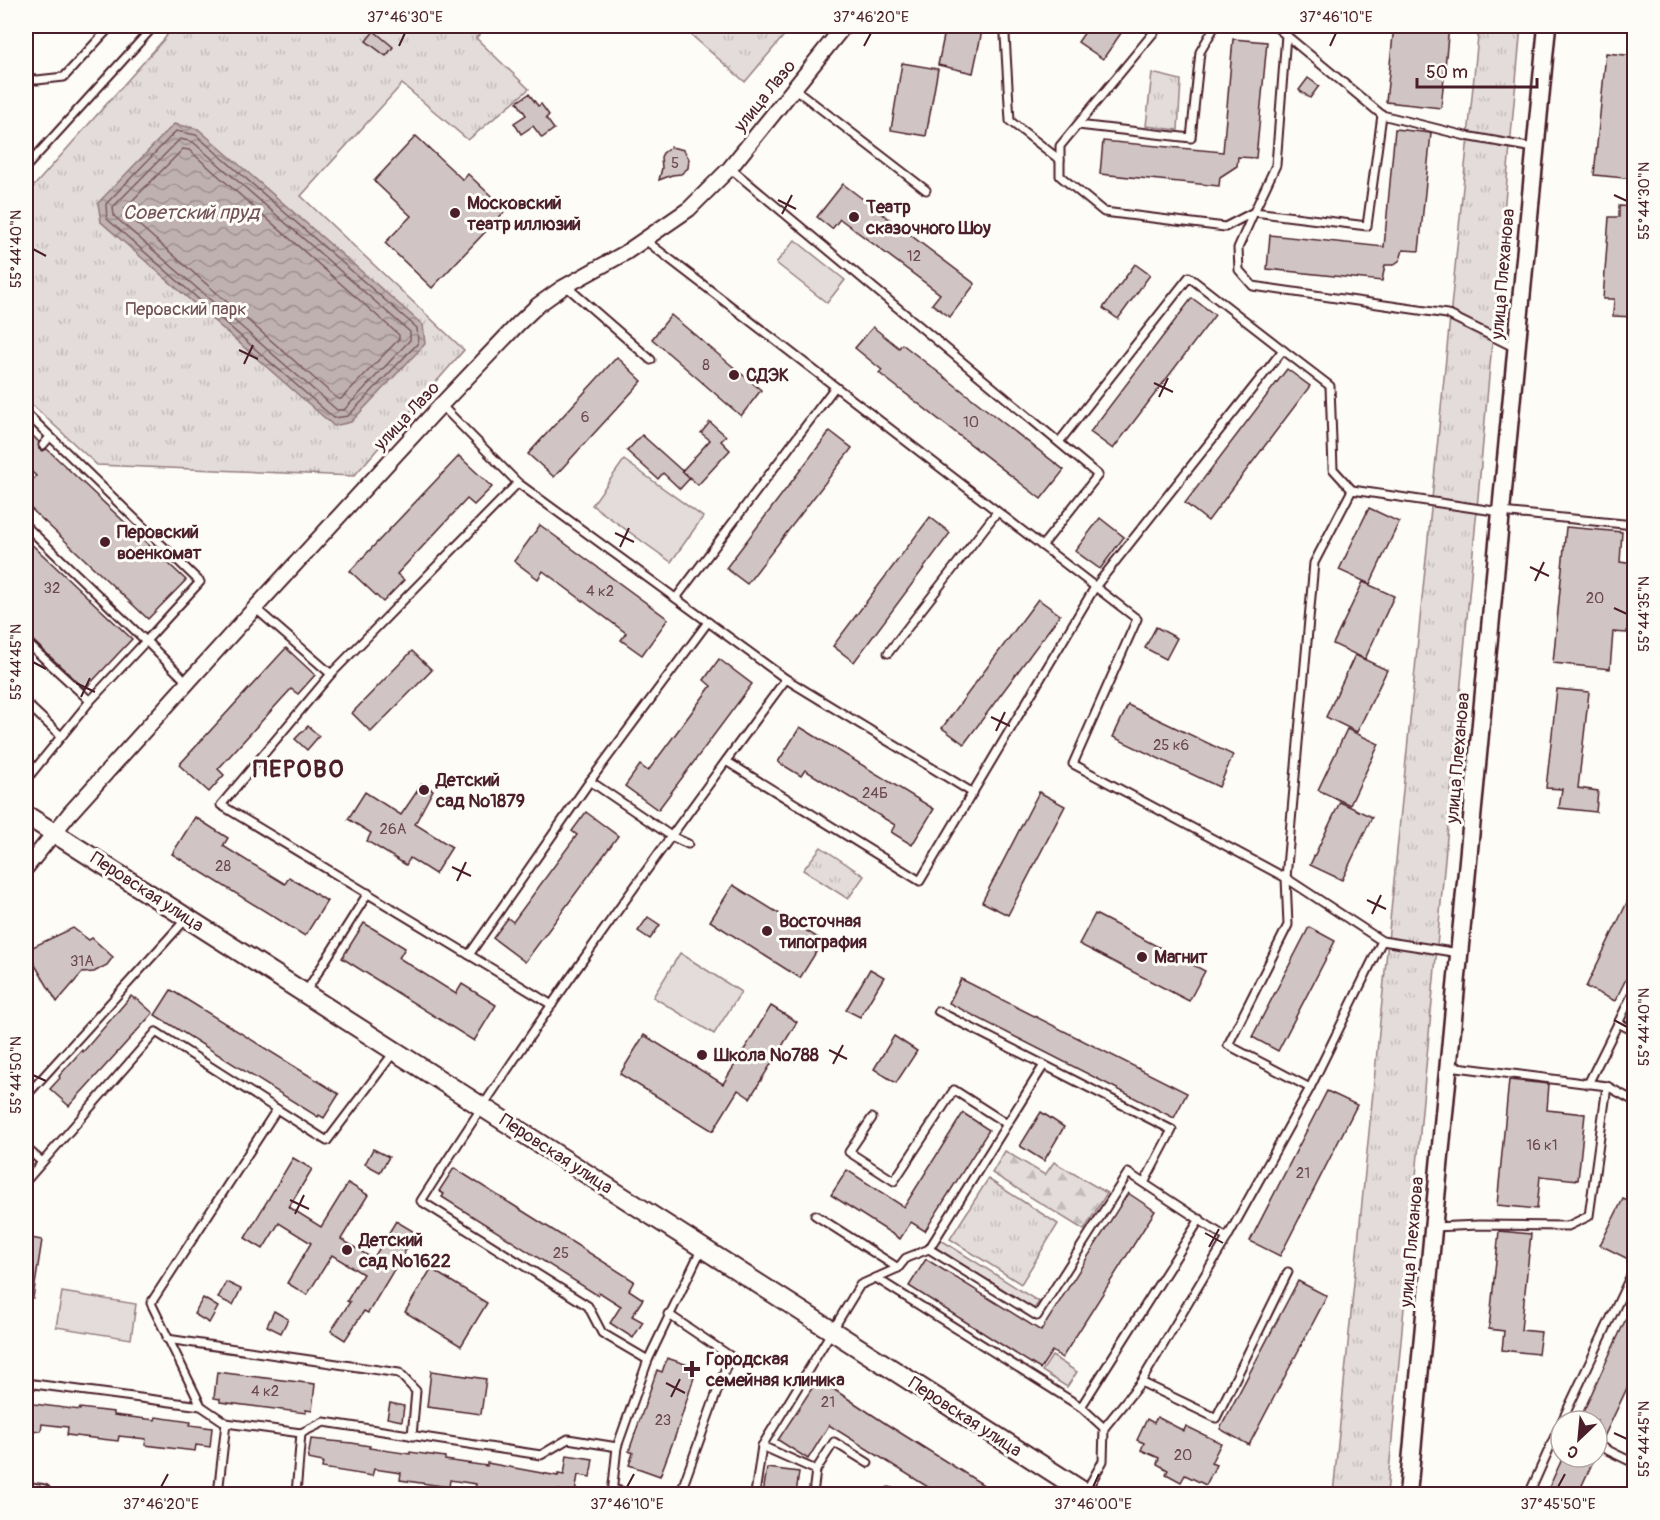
<svg xmlns="http://www.w3.org/2000/svg" width="1660" height="1520" font-family="Pangolin,sans-serif">
<style>
.green{fill:#e3dcda;stroke:#967e82;stroke-width:1.5}
.forest{fill:url(#forest-firs);stroke:#967e82;stroke-width:1.5}
.park{fill:url(#park-tufts);stroke:#967e82;stroke-width:1.5}
.water{fill:url(#water-waves);stroke:#91777b;stroke-width:1.5}
.lines{fill:none;stroke-linecap:round;stroke-linejoin:round}
.shore{stroke:#795961;stroke-width:1.5}
.building{fill:#d0c5c4;stroke:#4a1f2b;stroke-width:1.5}
.service-casing{stroke:#4a1f2b;stroke-width:11}
.minor-casing{stroke:#4a1f2b;stroke-width:18}
.tertiary-casing{stroke:#4a1f2b;stroke-width:21}
.secondary-casing{stroke:#4a1f2b;stroke-width:22}
.service{stroke:#fdfcf7;stroke-width:7}
.minor{stroke:#fdfcf7;stroke-width:14}
.tertiary{stroke:#fdfcf7;stroke-width:16}
.secondary{stroke:#fdfcf7;stroke-width:18}
.ticks{fill:none;stroke:#4a1f2b;stroke-width:2}
.poi-dot{fill:#4a1f2b;stroke:#fdfcf7;stroke-width:2}
.labels{text-anchor:middle;dominant-baseline:central;stroke-width:6;stroke-linejoin:round;paint-order:stroke}
.number-label{font-size:15px;fill:#6c4851}
.street-label{font-size:18px;fill:#4a1f2b;stroke:#fdfcf7}
.poi-label{font-size:18px;font-weight:bold;fill:#4a1f2b;stroke:#fdfcf7;text-anchor:start}
.park-label{font-size:18px;fill:#704e57;stroke:#fdfcf7}
.water-label{font-size:20px;font-style:italic;fill:#73525a;stroke:#fdfcf7}
.district-label{font-size:24px;font-weight:bold;letter-spacing:1.5px;fill:#4a1f2b;stroke:#fdfcf7}
.neatline{fill:none;stroke:#4a1f2b;stroke-width:2}
.ticks-label{font-size:15px;text-anchor:middle;fill:#4a1f2b}
</style>
<defs>
<pattern id="forest-firs" width="22" height="20" patternUnits="userSpaceOnUse" patternTransform="scale(1.5)"><rect width="22" height="20" fill="#e3dcda"/><path d="M5 1l3.5 6h-7zM16 11l3.5 6h-7z" fill="#c4bcbb"/></pattern>
<pattern id="park-tufts" width="24" height="20" patternUnits="userSpaceOnUse" patternTransform="scale(1.5)"><rect width="24" height="20" fill="#e3dcda"/><path d="M3 7l-1-3M5 7V3M7 7l1-3M15 17l-1-3M17 17v-4M19 17l1-3" fill="none" stroke="#c4bcbb"/></pattern>
<pattern id="water-waves" width="16" height="10" patternUnits="userSpaceOnUse" patternTransform="scale(1.5)"><rect width="16" height="10" fill="#c0b1b1"/><path d="M0 5q4-4 8 0t8 0" fill="none" stroke="#9e8f90"/></pattern>
</defs>
<rect width="100%" height="100%" fill="#fdfcf7"/>
<filter id="ink" filterUnits="userSpaceOnUse"><feTurbulence type="fractalNoise" baseFrequency=".0167" numOctaves="2"/><feDisplacementMap in="SourceGraphic" scale="12" xChannelSelector="R" yChannelSelector="G"/><feConvolveMatrix kernelMatrix="1 2 1 2 8 2 1 2 1" color-interpolation-filters="sRGB"/></filter>
<g filter="url(#ink)">
<g class="green">
<path d="M795,240L845,280L827,303L776,263Z"/>
<path d="M624,460L703,517L671,562L592,505Z"/>
<path d="M680,953L741,992L714,1034L653,997Z"/>
<path d="M941,1240L1039,1302L1034,1309L936,1248Z"/>
<path d="M62,1292L136,1304L131,1339L56,1327Z"/>
<path d="M1052,1356L1077,1372L1067,1387L1042,1371Z"/>
</g>
<path class="forest" d="M1005,1151L1045,1175L1054,1162L1107,1193L1084,1230L992,1173Z"/>
<g class="park">
<path d="M173,26H488L476,38L529,89L468,140L402,84L301,196L464,350L354,476L97,465L26,399V195L165,38Z"/>
<path d="M681,26H792L745,82Z"/>
<path d="M1479,26H1521L1387,1494H1333Z"/>
<path d="M1152,73L1181,80L1178,130L1146,126Z"/>
<path d="M821,847L864,876L848,899L803,870Z"/>
<path d="M988,1179L1058,1224L1021,1284L950,1239Z"/>
</g>
<path class="water" d="M174,124L198,129L423,325L425,344L351,422L334,426L101,222L98,203Z"/>
<g class="lines">
<g class="shore">
<path d="M176,131L196,135L417,328L418,343L348,416L334,418L107,219L106,204Z"/>
<path d="M180,139L193,142L410,332V340L344,410H337L114,216L113,207Z"/>
<path d="M183,149L189,150L399,335V339L341,399H338L124,212V209Z"/>
</g>
</g>
<g class="building">
<path d="M946,26H983L973,73L938,65Z"/>
<path d="M1089,26H1126L1103,59L1078,42Z"/>
<path d="M1394,26H1449L1441,108L1386,102Z"/>
<path d="M374,31L393,47L386,56L366,41Z"/>
<path d="M1233,39L1267,42L1256,158L1238,157L1237,166L1220,177L1219,186L1100,174L1103,141L1223,152Z"/>
<path d="M1606,53L1635,56V179L1594,175Z"/>
<path d="M902,63L938,69L926,136L891,130Z"/>
<path d="M1308,78L1319,86L1310,98L1299,90Z"/>
<path d="M529,94L538,106L541,104L549,115L546,118L554,129L542,138L533,126L521,134L514,123L526,115L517,102Z"/>
<path d="M1395,129L1431,133L1419,251L1403,250L1400,260L1393,265H1385L1382,281L1267,269L1270,235L1384,247Z"/>
<path d="M416,136L463,180L468,174L506,210L432,288L385,243L411,216L374,181Z"/>
<path d="M671,147L684,150L689,159L688,168L681,174L672,175L659,180L662,168L661,157L663,153Z"/>
<path d="M843,184L975,284L950,317L932,304L940,294L840,219L832,229L817,217Z"/>
<path d="M1619,206L1635,207L1630,304L1635,305V317L1613,316L1614,299H1603L1609,217H1619Z"/>
<path d="M1135,264L1150,275L1118,319L1103,308Z"/>
<path d="M1192,298L1215,315L1113,449L1090,432Z"/>
<path d="M671,315L761,390L741,416L652,339Z"/>
<path d="M873,327L899,348L902,344L1064,470L1041,499L879,373L882,370L855,348Z"/>
<path d="M617,357L642,381L554,477L528,454Z"/>
<path d="M1287,369L1310,386L1208,521L1185,503Z"/>
<path d="M710,422L726,436L721,441L730,450L698,485L682,471L710,440L701,433Z"/>
<path d="M26,429L39,442V449L42,451L47,449L186,580L148,619L26,504V487L36,476L26,466Z"/>
<path d="M830,431L852,448L747,584L726,568Z"/>
<path d="M642,435L690,478L680,489L663,473L658,479L627,451Z"/>
<path d="M459,456L492,487L474,505L467,499L397,574L404,580L383,602L350,571Z"/>
<path d="M1369,508L1399,522L1370,584L1339,570Z"/>
<path d="M930,517L950,533L854,662L833,646Z"/>
<path d="M1100,518L1124,537L1100,569L1075,551Z"/>
<path d="M540,525L668,619L642,655L621,640L626,633L543,571L538,579L514,561Z"/>
<path d="M1566,527L1622,532L1620,562L1634,564L1627,633L1613,632L1610,669L1553,663Z"/>
<path d="M26,539L132,639L85,689L30,638L26,637Z"/>
<path d="M1363,582L1394,596L1365,659L1333,644Z"/>
<path d="M1038,599L1060,615L964,744L942,728Z"/>
<path d="M1156,627L1177,638L1166,659L1145,648Z"/>
<path d="M286,648L315,675L298,694L291,689L218,769L224,775L209,792L179,765Z"/>
<path d="M412,651L432,670L371,732L352,713Z"/>
<path d="M1355,655L1387,670L1357,732L1326,717Z"/>
<path d="M719,659L752,684L658,810L625,786L640,765L648,771L711,686L704,680Z"/>
<path d="M1557,689L1589,692L1578,788L1598,791L1596,812L1559,808L1562,789L1546,788Z"/>
<path d="M1128,705L1233,755L1219,787L1113,737Z"/>
<path d="M308,726L319,736L307,750L295,739Z"/>
<path d="M800,727L934,809L912,845L891,832L895,825L805,770L801,776L778,762Z"/>
<path d="M1347,729L1379,744L1350,805L1318,790Z"/>
<path d="M422,784L433,790L415,824L452,847L435,874L410,858L406,865L367,841L371,833L348,819L365,792L401,815Z"/>
<path d="M1039,792L1065,806L1008,915L982,902Z"/>
<path d="M1340,802L1372,817L1342,880L1310,865Z"/>
<path d="M586,812L618,836L525,962L493,938L508,918L513,922L577,835L572,831Z"/>
<path d="M195,817L228,838L223,846L285,884L289,877L327,901L305,936L172,854Z"/>
<path d="M733,885L823,941L800,978L710,921Z"/>
<path d="M1635,886V961L1615,1001L1586,987Z"/>
<path d="M1095,914L1205,971L1189,1001L1079,944Z"/>
<path d="M648,917L660,925L650,939L638,931Z"/>
<path d="M364,923L405,948L399,958L456,994L462,984L496,1005L474,1041L342,958Z"/>
<path d="M1309,927L1335,941L1278,1051L1252,1037Z"/>
<path d="M73,928L89,940L92,938L113,957L107,965L94,972L82,973L57,1002L26,950Z"/>
<path d="M870,969L884,977L860,1017L846,1010Z"/>
<path d="M961,979L1187,1093L1174,1118L949,1003Z"/>
<path d="M171,990L339,1094L324,1118L319,1115L318,1117L155,1015Z"/>
<path d="M131,996L135,999L136,998L153,1013L69,1106L50,1089L60,1078L59,1076L82,1050L83,1052Z"/>
<path d="M771,1006L797,1022L750,1098L738,1090L713,1131L620,1074L644,1035L723,1084Z"/>
<path d="M894,1036L917,1051L896,1083L874,1069Z"/>
<path d="M1509,1080L1549,1084L1547,1110L1585,1114L1578,1180L1540,1176L1537,1209L1497,1205Z"/>
<path d="M1327,1091L1357,1105L1280,1256L1250,1241Z"/>
<path d="M1041,1112L1064,1127L1044,1161L1020,1146Z"/>
<path d="M963,1113L989,1130L925,1231L911,1222L900,1239L831,1195L847,1170L904,1207Z"/>
<path d="M373,1149L389,1157L380,1172L365,1164Z"/>
<path d="M293,1158L312,1169L289,1207L321,1227L348,1183L368,1195L341,1239L373,1259L396,1221L416,1233L368,1313L364,1311L345,1340L331,1331L350,1302L347,1301L363,1274L332,1255L307,1295L287,1283L311,1243L279,1223L263,1249L245,1238Z"/>
<path d="M454,1168L634,1281L629,1290L643,1299L632,1316L643,1322L633,1338L610,1323L621,1306L599,1292L597,1295L442,1197L444,1194L439,1191Z"/>
<path d="M1128,1193L1155,1211L1062,1358L1052,1351L1040,1369L909,1286L926,1259L1041,1331Z"/>
<path d="M1623,1199L1635,1204V1250L1630,1260L1600,1245Z"/>
<path d="M1499,1231L1531,1234L1521,1330L1541,1332L1538,1354L1502,1350L1504,1331L1489,1329Z"/>
<path d="M26,1237L42,1240L33,1298L26,1297Z"/>
<path d="M431,1269L487,1303L461,1346L405,1312Z"/>
<path d="M1298,1281L1327,1296L1249,1445L1220,1429Z"/>
<path d="M226,1282L241,1289L233,1305L218,1298Z"/>
<path d="M203,1298L218,1307L209,1323L194,1314Z"/>
<path d="M1635,1299V1371L1602,1441L1597,1439V1421H1579Z"/>
<path d="M274,1311L288,1319L281,1333L267,1326Z"/>
<path d="M667,1358L697,1368L677,1431L660,1476L629,1465L633,1453L629,1451L657,1370L662,1372Z"/>
<path d="M431,1371L486,1379L481,1414L427,1407Z"/>
<path d="M217,1372L315,1384L312,1411L306,1410V1413L220,1402V1399L214,1398Z"/>
<path d="M818,1379L891,1427L998,1494H939L829,1425L808,1459L778,1440Z"/>
<path d="M26,1403L80,1410V1408L96,1410L114,1412V1415L155,1420L156,1417L191,1422L190,1425L212,1428L210,1447L196,1445L195,1451L145,1445L146,1439L119,1436L118,1441L67,1435L68,1427L42,1424L41,1431L28,1430L29,1427L26,1426Z"/>
<path d="M390,1403L404,1406L402,1421L387,1418Z"/>
<path d="M1157,1417L1184,1431L1186,1426L1221,1443L1211,1463L1216,1465L1206,1485L1185,1475L1181,1482L1166,1474L1168,1470L1157,1464L1159,1458L1141,1450L1144,1443L1137,1440L1147,1419L1154,1423Z"/>
<path d="M311,1439L352,1443L370,1446L369,1448L410,1454V1452L445,1457V1460L487,1466V1463L558,1476V1474L564,1475L567,1455L593,1459L590,1477L578,1475L575,1493L558,1490L557,1494H497L475,1491L476,1484L450,1480L449,1487L400,1480L401,1473L374,1469L372,1476L322,1468L323,1462L308,1459Z"/>
<path d="M1563,1457H1595L1578,1494H1546Z"/>
<path d="M767,1468L799,1472L796,1494H763Z"/>
</g>
<g class="lines">
<g class="service-casing">
<g id="service">
<path d="M1011,26L1005,35L1010,121L1060,160"/>
<path d="M1159,26L1060,146V176L1104,212L1225,227L1254,212L1238,248L1239,270L1253,286L1447,314L1516,348"/>
<path d="M1275,26L1382,115L1466,136L1534,148"/>
<path d="M1286,35L1276,165L1254,212L1367,226L1382,115"/>
<path d="M26,79L37,80L64,77L111,26"/>
<path d="M795,89L926,190"/>
<path d="M1078,125L1191,138L1200,52L1215,26"/>
<path d="M26,167L154,26"/>
<path d="M730,168L1098,475L1042,546"/>
<path d="M645,240L1137,619L1073,764L1286,878L1382,941L1459,953"/>
<path d="M566,286L651,360"/>
<path d="M441,405L518,483L786,679L973,793"/>
<path d="M26,413L200,582L146,641L26,526"/>
<path d="M1059,442L1189,277L1283,350"/>
<path d="M43,445L50,437"/>
<path d="M518,483L331,674L221,805L552,1005"/>
<path d="M676,598L835,387"/>
<path d="M255,608L331,674"/>
<path d="M26,642L90,701L26,780"/>
<path d="M888,653L997,512"/>
<path d="M90,701L146,641L188,683"/>
<path d="M26,703L60,735"/>
<path d="M726,761L920,881L1095,587L1283,350L1330,386L1333,469L1352,490"/>
<path d="M590,781L671,836L688,844"/>
<path d="M469,955L590,781L708,622"/>
<path d="M305,993L368,893"/>
<path d="M938,1011L1172,1130L1144,1183"/>
<path d="M1618,1023L1634,1031"/>
<path d="M1588,1084L1634,991"/>
<path d="M1607,1086L1634,1101"/>
<path d="M1310,1088L1228,1045L1288,925L1286,878L1314,563L1352,490L1501,512L1634,525"/>
<path d="M26,1096L187,918"/>
<path d="M872,1118L849,1152L894,1181L954,1090L1007,1124"/>
<path d="M26,1148L42,1162"/>
<path d="M26,1181L156,1032L327,1141L395,1051"/>
<path d="M815,1215L898,1268"/>
<path d="M1433,1227L1479,1225L1568,1226L1589,1216L1607,1086L1449,1066"/>
<path d="M929,1249L1037,1316L1128,1173L1227,1238"/>
<path d="M876,1278L1081,1407L1104,1428"/>
<path d="M668,1314L730,1356L680,1494"/>
<path d="M167,1339L399,1373L416,1391L412,1436"/>
<path d="M648,1360L602,1333L588,1306L421,1201C535,1022 660,850 786,679"/>
<path d="M1141,1382L1216,1418L1288,1272"/>
<path d="M26,1383L201,1406L226,1423L301,1433L324,1422L541,1455L568,1439L617,1447"/>
<path d="M201,1406L151,1303L277,1109"/>
<path d="M1081,1407L1200,1219"/>
<path d="M1562,1421L1634,1269"/>
<path d="M1597,1445L1634,1463"/>
<path d="M762,1446L816,1470L834,1442L868,1463"/>
<path d="M613,1489L630,1494"/>
<path d="M1086,1491L1103,1461L1104,1428L1141,1382L1227,1238L1310,1088L1382,941"/>
<path d="M889,1492L895,1494"/>
<path d="M218,1494L226,1423"/>
<path d="M296,1494L301,1433"/>
<path d="M612,1494L617,1447L648,1360L701,1250"/>
<path d="M755,1494L762,1446L860,1285L898,1268L906,1258L929,1249L1044,1065"/>
<path d="M813,1494L816,1470"/>
<path d="M1529,1494L1559,1427L1561,1428"/>
</g>
</g>
<g class="minor-casing">
<path id="minor" d="M26,868L70,813L255,608L441,405L518,324L538,305L562,288L625,253L689,209L730,168L844,26"/>
</g>
<g class="tertiary-casing">
<path id="tertiary" d="M1408,1494L1547,26"/>
</g>
<g class="secondary-casing">
<g id="secondary">
<path d="M26,815L1087,1494"/>
<path d="M26,1492L42,1494"/>
</g>
</g>
<use href="#service" class="service"/>
<use href="#minor" class="minor"/>
<use href="#tertiary" class="tertiary"/>
<use href="#secondary" class="secondary"/>
</g>
</g>
<path class="ticks" d="M399,46L405,33M864,46L871,33M1330,46L1336,33M1614,195L1627,201M778,200L796,209M782,214L792,195M33,249L46,256M239,350L258,359M244,364L253,345M1154,383L1173,392M1159,397L1168,378M615,533L634,542M620,547L629,528M1530,567L1549,576M1535,581L1544,562M1614,608L1627,614M33,662L46,669M76,683L95,692M81,697L90,678M991,717L1010,726M996,731L1005,712M452,867L471,876M457,881L466,862M1367,900L1386,909M1372,914L1381,895M1614,1020L1627,1027M829,1050L847,1059M833,1064L843,1045M33,1075L46,1081M290,1200L309,1209M295,1214L304,1195M1205,1233L1223,1243M1209,1247L1219,1229M666,1383L685,1393M671,1397L680,1379M1614,1433L1627,1439M161,1487L168,1474M627,1487L634,1474M1093,1487L1099,1474M1558,1487L1565,1474"/>
<g class="poi-dot">
<circle cx="455" cy="213" r="6"/>
<circle cx="854" cy="217" r="6"/>
<circle cx="734" cy="375" r="6"/>
<circle cx="105" cy="542" r="6"/>
<circle cx="424" cy="790" r="6"/>
<circle cx="767" cy="931" r="6"/>
<circle cx="1142" cy="957" r="6"/>
<circle cx="702" cy="1055" r="6"/>
<circle cx="347" cy="1250" r="6"/>
<path d="M689 1360h6v6h6v6h-6v6h-6v-6h-6v-6h6z"/>
</g>
<g class="labels">
<g class="number-label">
<text x="675" y="163">5</text>
<text x="914" y="256">12</text>
<text x="706" y="365">8</text>
<text x="585" y="417">6</text>
<text x="971" y="422">10</text>
<text x="52" y="588">32</text>
<text x="600" y="591">4 к2</text>
<text x="1595" y="598">20</text>
<text x="1171" y="745">25 к6</text>
<text x="875" y="793">24Б</text>
<text x="393" y="829">26А</text>
<text x="223" y="866">28</text>
<text x="82" y="961">31А</text>
<text x="1542" y="1145">16 к1</text>
<text x="1303" y="1173">21</text>
<text x="561" y="1253">25</text>
<text x="265" y="1391">4 к2</text>
<text x="828" y="1402">21</text>
<text x="663" y="1420">23</text>
<text x="1183" y="1455">20</text>
</g>
<g class="street-label">
<text transform="translate(765 96) rotate(-51)">улица Лазо</text>
<text transform="translate(1503 274) rotate(-85)">улица Плеханова</text>
<text transform="translate(407 416) rotate(-47)">улица Лазо</text>
<text transform="translate(1458 758) rotate(-85)">улица Плеханова</text>
<text transform="translate(147 892) rotate(33)">Перовская улица</text>
<text transform="translate(556 1154) rotate(33)">Перовская улица</text>
<text transform="translate(1412 1242) rotate(-85)">улица Плеханова</text>
<text transform="translate(965 1417) rotate(33)">Перовская улица</text>
</g>
<g class="poi-label">
<text x="467" y="203">Московский<tspan x="467" dy="21">театр иллюзий</tspan></text>
<text x="866" y="207">Театр<tspan x="866" dy="21">сказочного Шоу</tspan></text>
<text x="746" y="375">СДЭК</text>
<text x="117" y="532">Перовский<tspan x="117" dy="21">военкомат</tspan></text>
<text x="436" y="780">Детский<tspan x="436" dy="21">сад №1879</tspan></text>
<text x="779" y="921">Восточная<tspan x="779" dy="21">типография</tspan></text>
<text x="1154" y="957">Магнит</text>
<text x="714" y="1055">Школа №788</text>
<text x="359" y="1240">Детский<tspan x="359" dy="21">сад №1622</tspan></text>
<text x="706" y="1359">Городская<tspan x="706" dy="21">семейная клиника</tspan></text>
</g>
<g class="park-label">
<text x="186" y="309">Перовский парк</text>
</g>
<g class="water-label">
<text x="191" y="212">Советский пруд</text>
</g>
<g class="district-label">
<text x="299" y="769">ПЕРОВО</text>
</g>
</g>
<rect width="1660" height="1520" fill="none" stroke="#fdfcf7" stroke-width="66"/>
<g transform="translate(1579 1439) rotate(206)"><circle r="28" fill="#fdfcf7" stroke="#b5a4a5" stroke-width="1.5"/>
<path d="M0-4.5L10 22L0 15L-10 22Z" fill="#4a1f2b"/>
<text y="-9" font-size="16" font-weight="bold" text-anchor="middle" fill="#4a1f2b">С</text>
</g>
<path d="M1417 78v9h120v-9" fill="none" stroke="#4a1f2b" stroke-width="3"/>
<text x="1426" y="78" font-size="18" fill="#4a1f2b" stroke="#fdfcf7" stroke-width="4.5" paint-order="stroke">50 m</text>
<rect x="33" y="33" width="1594" height="1454" class="neatline"/>
<g class="ticks-label">
<text x="405" y="22">37°46'30"E</text>
<text x="871" y="22">37°46'20"E</text>
<text x="1336" y="22">37°46'10"E</text>
<text transform="translate(1644 201) rotate(-90)" y="5">55°44'30"N</text>
<text transform="translate(16 249) rotate(-90)" y="5">55°44'40"N</text>
<text transform="translate(1644 614) rotate(-90)" y="5">55°44'35"N</text>
<text transform="translate(16 662) rotate(-90)" y="5">55°44'45"N</text>
<text transform="translate(1644 1027) rotate(-90)" y="5">55°44'40"N</text>
<text transform="translate(16 1075) rotate(-90)" y="5">55°44'50"N</text>
<text transform="translate(1644 1439) rotate(-90)" y="5">55°44'45"N</text>
<text x="161" y="1509">37°46'20"E</text>
<text x="627" y="1509">37°46'10"E</text>
<text x="1093" y="1509">37°46'00"E</text>
<text x="1558" y="1509">37°45'50"E</text>
</g>
</svg>
